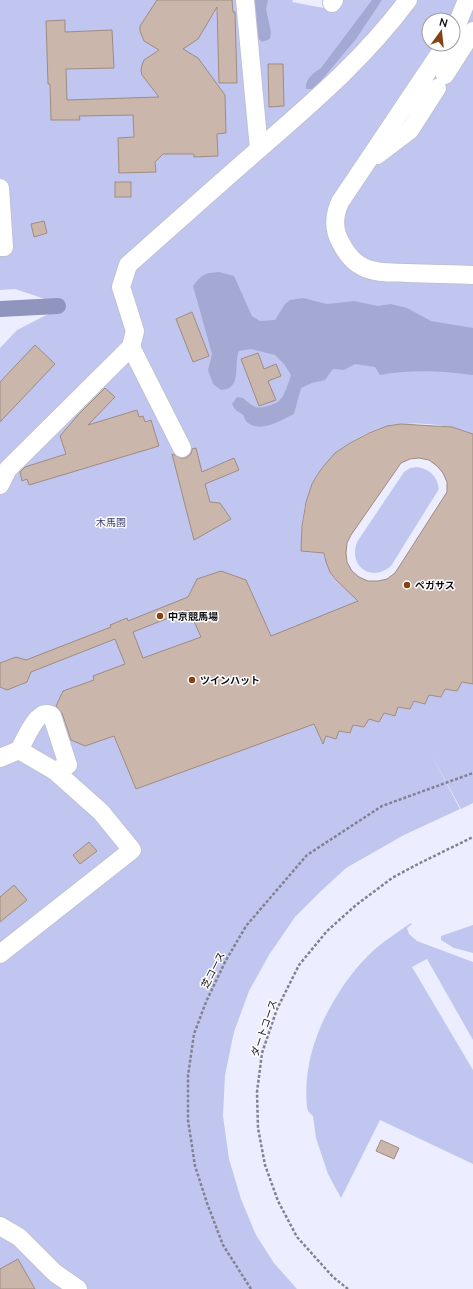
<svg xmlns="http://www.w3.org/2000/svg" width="473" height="1289" font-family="Mulish,'Noto Sans JP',sans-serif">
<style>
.green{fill:#c1c6f1;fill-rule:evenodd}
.forest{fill:#a4a9d4}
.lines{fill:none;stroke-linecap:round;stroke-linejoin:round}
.canal{stroke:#9095be;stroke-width:16}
.building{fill:#cbb6ab;stroke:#9f8b81;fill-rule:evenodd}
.minor-casing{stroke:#bec1d5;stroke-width:20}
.path{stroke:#81828e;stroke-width:2.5;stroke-dasharray:3 2;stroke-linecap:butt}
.minor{stroke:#fff;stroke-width:18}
.poi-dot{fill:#854215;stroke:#fff;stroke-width:1.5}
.labels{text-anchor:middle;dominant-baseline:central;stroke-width:3;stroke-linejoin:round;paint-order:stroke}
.park-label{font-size:10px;fill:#3b3d74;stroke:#fff}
.poi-label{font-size:10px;font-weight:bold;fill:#0b0b12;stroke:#fff;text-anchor:start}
.street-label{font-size:10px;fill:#0b0b12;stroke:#fff}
</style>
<rect width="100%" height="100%" fill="#eceeff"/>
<g class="green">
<path d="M0,0H293L292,2L334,10L340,0H473V434C450,424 414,421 389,426C359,432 324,457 312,485C302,505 301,529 301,551L324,553C328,578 342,591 366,598L276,635L323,743L326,736L339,731L349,733L353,725L364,727L369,719L379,721L384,713L395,715L398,707L410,709L414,701L425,704L429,695L441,697L445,689L457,691L462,682L473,684V803L461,809L431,754L460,809L404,835L346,868L320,892L295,917L269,955L249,991L234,1032L225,1075L223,1116L229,1159L241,1199L256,1235L274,1263L297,1289H0V348L17,330L58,309L57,303L15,289L0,290ZM429,20H453V44H429Z"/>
<path d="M417,467C430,469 437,476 439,489L391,566C371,583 348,566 357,542L404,472L410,468Z"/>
<path d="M411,923L412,924L407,928L409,934L417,941L473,962V1040L427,959L412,967L473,1070V1164L380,1120L341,1198L328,1174L316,1138L313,1116L308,1111L307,1107C302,1057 324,1009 355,970C361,963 367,956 374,950C385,940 398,932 411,923Z"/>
<path d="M473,925V953L454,948L441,940V936Z"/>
</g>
<g class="forest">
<path d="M255,0H268L266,9L271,32L270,39L262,42L256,36Z"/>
<path d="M372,0H382L356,39L314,89H306C305,79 313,73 321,68Z"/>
<path d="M219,272L234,276L252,316L260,321L275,320L285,304L290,300L303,298L327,304L354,301L378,306L391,304L407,308L431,321L473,328V375C442,371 411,369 380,375L375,367L355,364L344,370L333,369L325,380L312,383L301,388L294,414C281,420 262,433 248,423C245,421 245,418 243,415C238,410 236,413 232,404L237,397L243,398C253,407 257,410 271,405C273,404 277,403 279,401C285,395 288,384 291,375L284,364L275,355L251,349L239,351C233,364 243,389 221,390L213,384L208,370L212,354L193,286C202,274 205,273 219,272Z"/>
</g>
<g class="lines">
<path class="canal" d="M0,309L58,306"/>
</g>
<g class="building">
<path d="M157,0H232L233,12H235L237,83H219L217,7L198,39L183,49L198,58L225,95L226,133L217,134L218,156L194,157V154H163L155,162L156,172L119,173L118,138L134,137L133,115L79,116L80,120H51L50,84H48L46,21L65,20V32L112,30L114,68L66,69L67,100L159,97L142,75L141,70L142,65L144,60L159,50L144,41L140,31V26Z"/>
<path d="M268,64H283L284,106L269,107Z"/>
<rect x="115" y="182" width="16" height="15"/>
<path d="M44,221L47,233L34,237L31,224Z"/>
<path d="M192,312L209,356L193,362L176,319Z"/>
<path d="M35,345L55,364L0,422V382Z"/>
<path d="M258,353L264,369L276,364L281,376L268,381L276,400L259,406L241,359Z"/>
<path d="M105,388L115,397L88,425L137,410L139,417L143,416L145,422L151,420L159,446L29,485L27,479L22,481L20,472L25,467L66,454L60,436L78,415Z"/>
<path d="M401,424L452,427L473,434V684L462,682L457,691L445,689L441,697L429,695L425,704L414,701L410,709L398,707L395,716L384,713L379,722L369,719L364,727L353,725L350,733L339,731L336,739L326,736L323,744L314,724L136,789L114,736L85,746L71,740L62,713L56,706L63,691L94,680L93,676L125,664L115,639L31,672L27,682L7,690L0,687V663L16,657L26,660L111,627L110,625L127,618L128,621L188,597L197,579L221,571L246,580L271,636L358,601L336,580L330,572L326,562L324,553L301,551L302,526L306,502L312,484L316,477L322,468L335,453L350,443L369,433L387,426ZM419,458L429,460L437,466L443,473L447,482V492L395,573L387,579L378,581H368L359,577L352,571L347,562L346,553L347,543L351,535L401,463L410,459ZM189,610L201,637L143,658L133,632Z"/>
<path d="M196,448L202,472L234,458L239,470L205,484L210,502L220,503L231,519L194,540L172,454L181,458H186L191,454L192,449Z"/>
<path d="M89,842L97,851L80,864L73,855Z"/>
<path d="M14,885L27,900L0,922V897Z"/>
<path d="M381,1140L399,1148L394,1159L376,1151Z"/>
<path d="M18,1259L35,1289H0V1269Z"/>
</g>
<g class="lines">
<g class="minor-casing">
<g id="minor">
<path d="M245,0L259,149"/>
<path d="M332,3L334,0"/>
<path d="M453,34L467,0"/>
<path d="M446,44L340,202C334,215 333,230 341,243C346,253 353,262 363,267C377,274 394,272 409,273C430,274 452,274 473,275"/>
<path d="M445,75L473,31"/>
<path d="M377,155L410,130L437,88"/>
<path d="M0,188L4,247H0"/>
<path d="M131,347L182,448"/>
<path d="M0,485L8,469L131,347L135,331L121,287L128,265C171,227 214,188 258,150C312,103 365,58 408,0"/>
<path d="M0,758L19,750C24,742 35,714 46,714C48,714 51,715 52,716L68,765L55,771L19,750"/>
<path d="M0,954L132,850L101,812L55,771"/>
<path d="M0,1226L19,1237L55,1273L78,1289"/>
</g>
</g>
<g class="path">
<path d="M251,1289L223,1245L207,1203L195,1166L188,1120V1076L194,1034L206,1002L225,962L246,926L307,855L382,806L473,773"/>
<path d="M348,1289L333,1277L297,1237L278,1201L265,1165L258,1128L257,1092L262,1053L277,1009L299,965L327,931L356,905L392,878L418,864L473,837"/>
</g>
<use href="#minor" class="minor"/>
</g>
<g class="poi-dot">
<circle cx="407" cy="585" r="4"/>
<circle cx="160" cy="616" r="4"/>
<circle cx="192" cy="680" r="4"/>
</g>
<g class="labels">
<g class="park-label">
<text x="111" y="522">木馬園</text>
</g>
<g class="poi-label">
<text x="415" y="585">ペガサス</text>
<text x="168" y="616">中京競馬場</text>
<text x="200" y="680">ツインハット</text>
</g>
<g class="street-label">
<text transform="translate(213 970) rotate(-63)">芝コース</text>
<text transform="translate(264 1028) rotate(-71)">ダートコース</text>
</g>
</g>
<g transform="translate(441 32) rotate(15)"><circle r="19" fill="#ffffff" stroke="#9d9da0"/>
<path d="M0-3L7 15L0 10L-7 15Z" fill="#854215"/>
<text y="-6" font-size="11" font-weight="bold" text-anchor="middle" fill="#0b0b12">N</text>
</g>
</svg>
